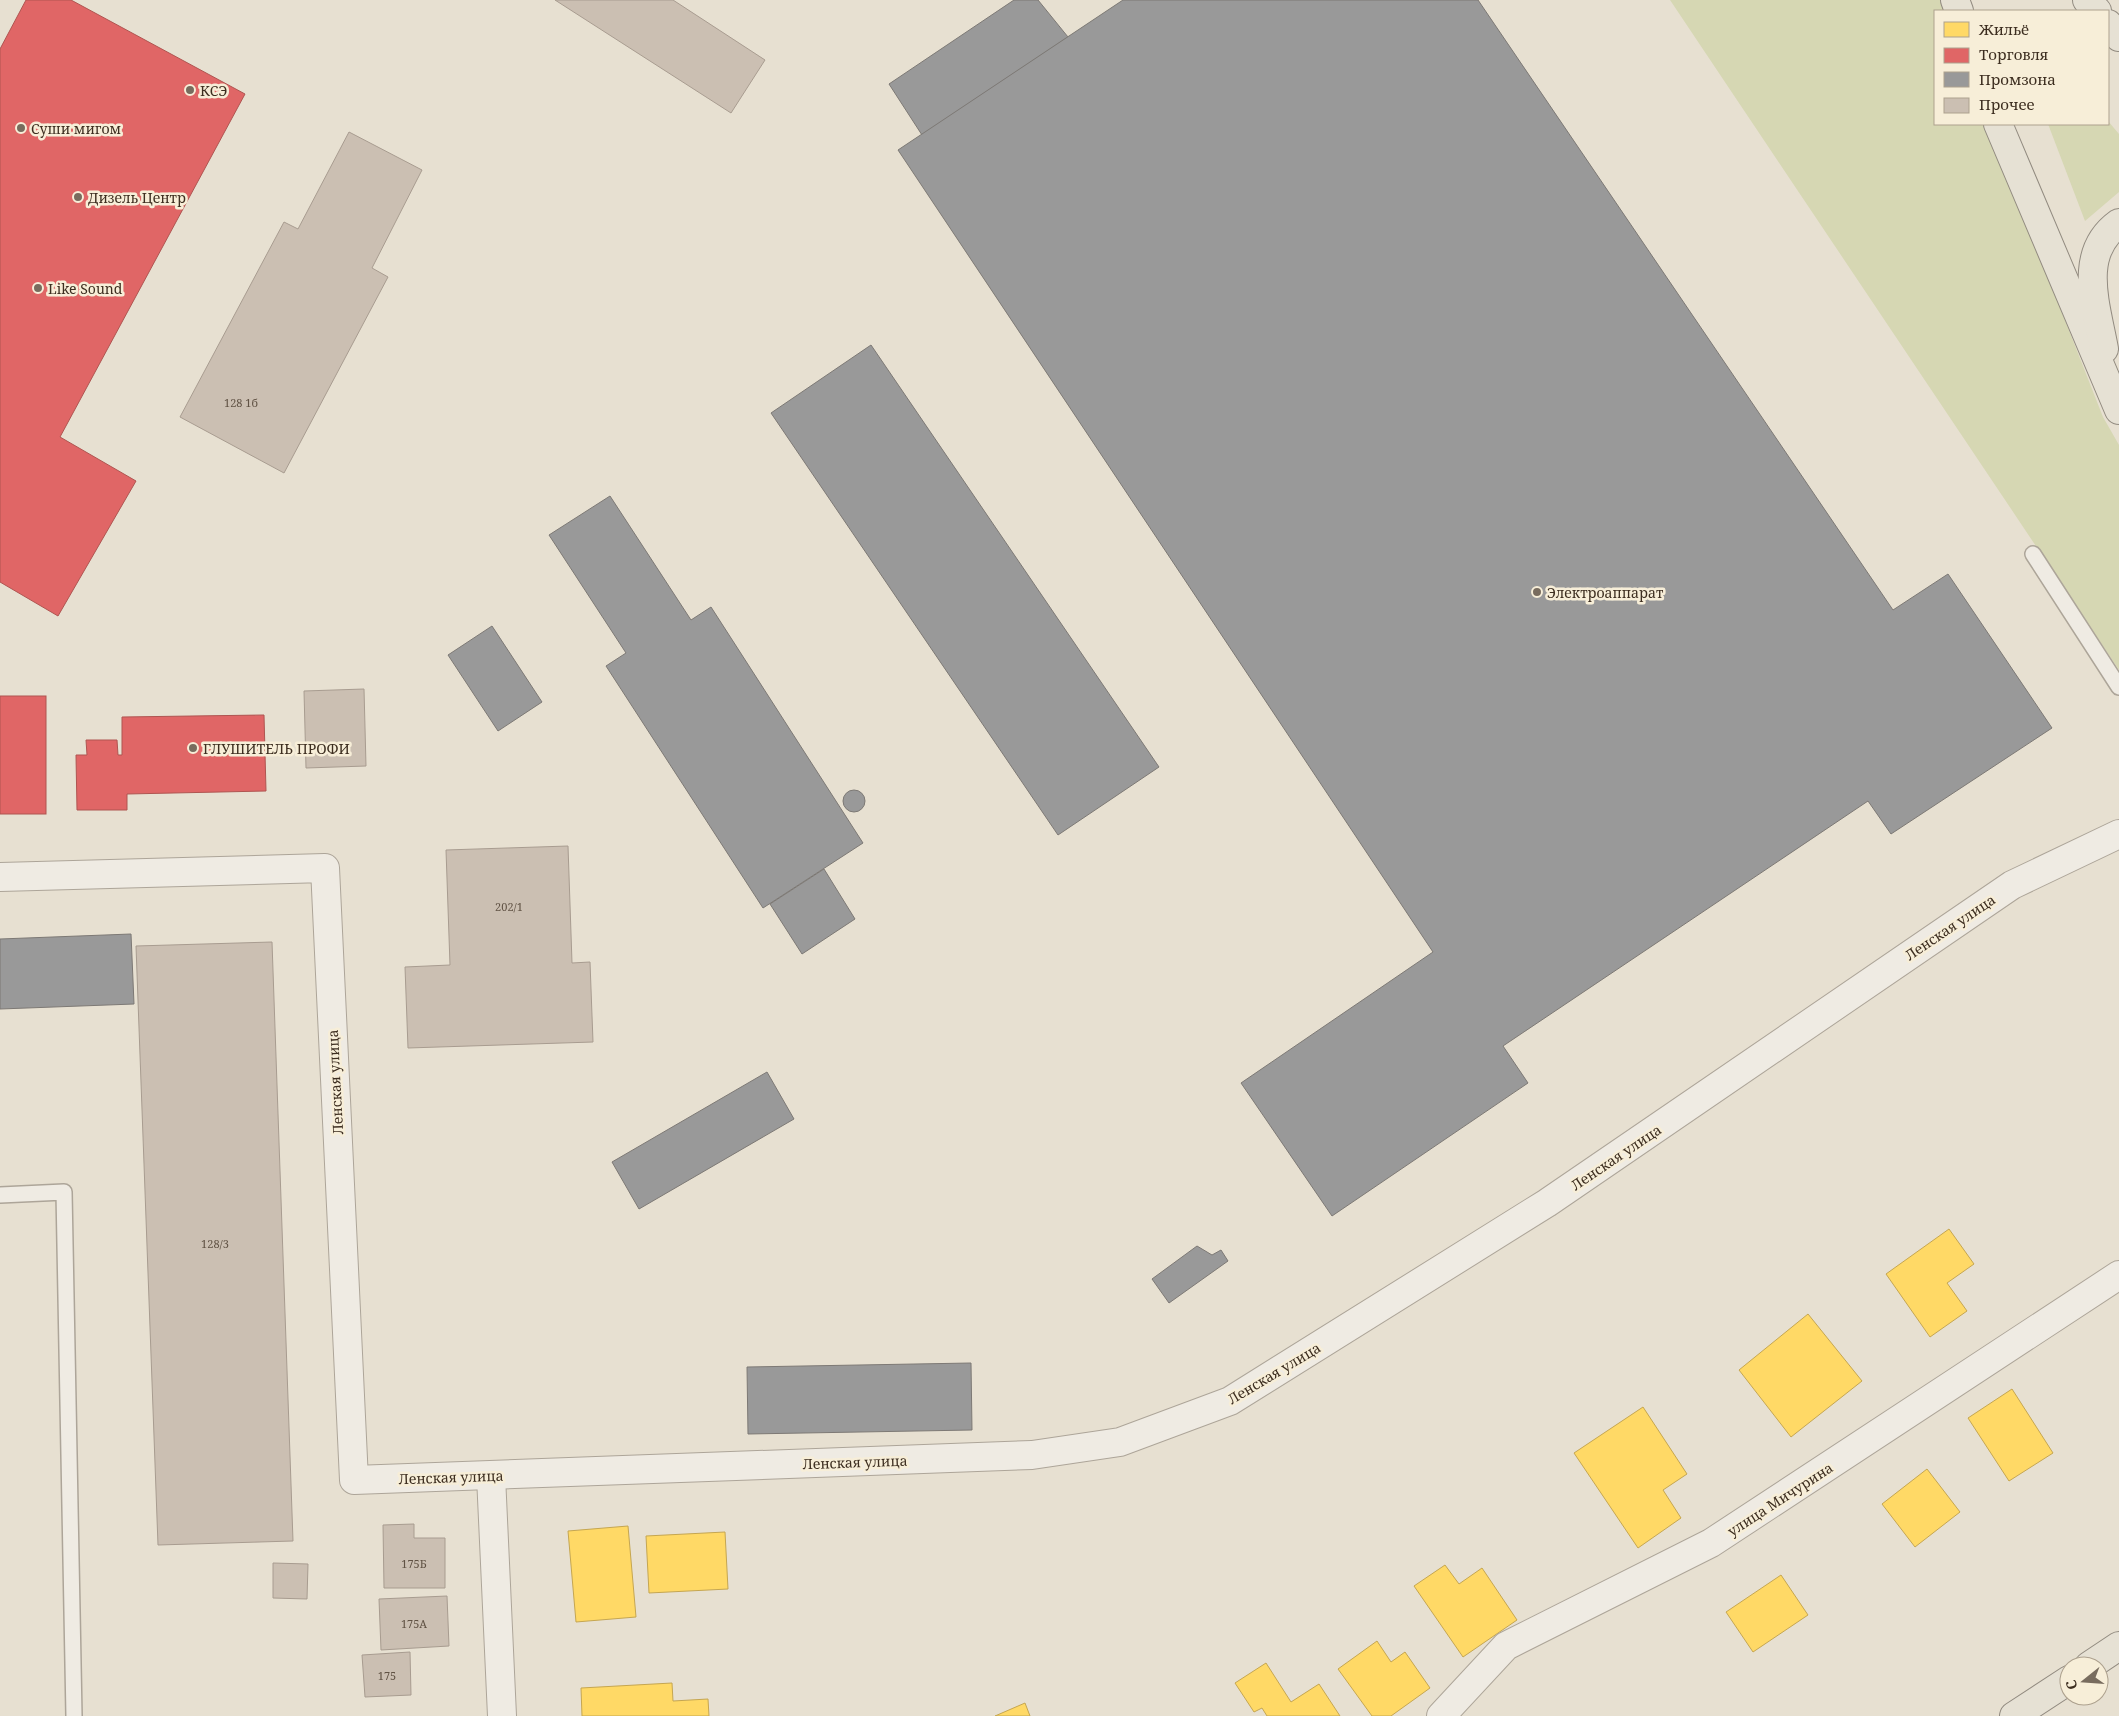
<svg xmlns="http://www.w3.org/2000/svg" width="2119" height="1716" font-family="'Noto Serif',serif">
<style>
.green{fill:#d6d7b3}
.homes{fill:#ffd966;stroke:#c5a651}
.shops{fill:#e06666;stroke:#af5551}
.industry{fill:#999;stroke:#7d7975}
.building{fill:#cbbfb2;stroke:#a89c90}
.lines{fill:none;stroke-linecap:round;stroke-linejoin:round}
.lane-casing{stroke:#ada599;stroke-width:18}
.street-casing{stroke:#ada599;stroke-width:30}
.primary-casing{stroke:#928b80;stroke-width:30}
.lane{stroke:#efebe3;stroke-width:15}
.street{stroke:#efebe3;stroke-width:28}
.primary{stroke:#e6e1d4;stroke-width:28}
.poi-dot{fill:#786c5e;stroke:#f7eed8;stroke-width:2}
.labels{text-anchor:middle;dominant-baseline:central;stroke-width:5;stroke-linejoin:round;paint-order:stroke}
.number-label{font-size:11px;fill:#605244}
.poi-label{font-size:14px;fill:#3d2e20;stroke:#f7eed8;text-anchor:start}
.street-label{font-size:14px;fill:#3d2e20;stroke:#f7eed8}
</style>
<rect width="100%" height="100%" fill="#e7e0d1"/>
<g class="green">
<path d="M1670,0H1940L1944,11H1935V124H1988L2103,417L2119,445V670Z"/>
<path d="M2108,121L2119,134V192L2085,221L2048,124H2108Z"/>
</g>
<g class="homes">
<path d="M1949,1229L1974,1264L1947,1283L1967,1311L1930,1337L1886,1274Z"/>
<path d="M1808,1314L1862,1381L1791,1437L1739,1370Z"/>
<path d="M2012,1389L2053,1453L2009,1481L1968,1418Z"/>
<path d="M1643,1407L1687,1474L1663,1490L1681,1518L1638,1548L1574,1453Z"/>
<path d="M1927,1469L1960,1512L1915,1547L1882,1504Z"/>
<path d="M628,1526L636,1617L576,1622L568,1531Z"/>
<path d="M725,1532L728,1589L649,1593L646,1536Z"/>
<path d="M1445,1565L1459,1584L1482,1568L1517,1620L1463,1657L1414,1586Z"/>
<path d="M1781,1575L1808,1615L1753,1652L1726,1612Z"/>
<path d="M1377,1641L1391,1662L1405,1652L1430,1688L1391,1716H1372L1338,1669Z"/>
<path d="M1266,1663L1291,1702L1319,1684L1340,1716H1267L1262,1708L1254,1712L1235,1683Z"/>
<path d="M672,1683L673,1701L708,1699L709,1716H582L581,1688Z"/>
<path d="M1025,1703L1030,1716H995Z"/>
</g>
<g class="shops">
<path d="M26,0H71L245,94L60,437L136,481L58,616L0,582V49Z"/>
<rect x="0" y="696" width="46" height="118"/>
<path d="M264,715L266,791L127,794V810H77L76,755H87L86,740H117L118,755H122V717Z"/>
</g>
<g class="industry">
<path d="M1014,0H1038L1068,37L922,135L889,84Z"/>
<path d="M1123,0H1478L1893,610L1948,574L2052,728L1891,834L1868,801L1503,1046L1528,1083L1332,1216L1241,1083L1433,952L898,150Z"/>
<path d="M871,345L1159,767L1058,835L771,413Z"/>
<path d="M610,496L691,620L711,607L863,843L763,908L606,666L626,653L549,535Z"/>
<path d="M492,626L542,702L498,731L448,655Z"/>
<circle cx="854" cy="801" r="11"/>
<path d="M824,869L855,919L802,954L770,904Z"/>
<path d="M131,934L134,1004L0,1009V939Z"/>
<path d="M767,1072L794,1119L639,1209L612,1162Z"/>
<path d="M1197,1246L1212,1255L1221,1250L1228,1261L1169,1303L1152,1279Z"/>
<path d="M971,1363L972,1430L748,1434L747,1367Z"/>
</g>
<g class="building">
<path d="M555,0H673L765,60L731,113Z"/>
<path d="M349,132L422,170L372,268L388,277L284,473L180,417L284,222L298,229Z"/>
<path d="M364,689L366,766L306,768L304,691Z"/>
<path d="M568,846L572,963L590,962L593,1042L408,1048L405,967L450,965L446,850Z"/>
<path d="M272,942L293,1541L158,1545L136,946Z"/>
<path d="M414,1524V1538H445V1588H384L383,1525Z"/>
<path d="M273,1563L308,1564L307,1599L273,1598Z"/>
<path d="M447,1596L449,1646L381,1650L379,1599Z"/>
<path d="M410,1652L411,1695L365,1697L362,1655Z"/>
</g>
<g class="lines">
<g class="lane-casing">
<g id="lane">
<path d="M2033,554L2119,687"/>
<path d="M0,1195L64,1192L74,1716"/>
</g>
</g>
<g class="street-casing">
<g id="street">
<path d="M0,877L325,868L354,1480L1032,1455L1120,1442L1230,1401L1547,1203L2012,885L2119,834"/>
<path d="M491,1476L502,1716"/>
<path d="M1441,1716L1506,1646L1711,1543L2119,1275"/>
</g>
</g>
<g class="primary-casing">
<g id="primary">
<path d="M1955,0L1959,11"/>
<path d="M2087,0L2097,11"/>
<path d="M2108,24L2119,37"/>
<path d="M1998,124L2119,410"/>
<path d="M2104,349C2096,305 2077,253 2119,223"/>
<path d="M2089,1666L2119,1646"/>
<path d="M2014,1716L2069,1680"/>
</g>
</g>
<use href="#lane" class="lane"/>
<use href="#street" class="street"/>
<use href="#primary" class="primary"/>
</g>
<g class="poi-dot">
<circle cx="190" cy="90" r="5"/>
<circle cx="21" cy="128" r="5"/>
<circle cx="78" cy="197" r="5"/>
<circle cx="38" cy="288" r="5"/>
<circle cx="1537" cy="592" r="5"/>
<circle cx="193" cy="748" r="5"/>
</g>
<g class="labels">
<g class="number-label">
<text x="241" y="402">128 1б</text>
<text x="509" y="906">202/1</text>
<text x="215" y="1243">128/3</text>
<text x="414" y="1563">175Б</text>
<text x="414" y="1623">175А</text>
<text x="387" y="1675">175</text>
</g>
<g class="poi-label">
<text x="200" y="90">КСЭ</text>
<text x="31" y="128">Суши мигом</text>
<text x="88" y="197">Дизель Центр</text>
<text x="48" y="288">Like Sound</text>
<text x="1547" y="592">Электроаппарат</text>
<text x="203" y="748">ГЛУШИТЕЛЬ ПРОФИ</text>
</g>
<g class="street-label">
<text transform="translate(1950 927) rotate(-34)">Ленская улица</text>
<text transform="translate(335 1082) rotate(-93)">Ленская улица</text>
<text transform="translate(1616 1157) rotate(-34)">Ленская улица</text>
<text transform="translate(1274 1373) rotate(-31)">Ленская улица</text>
<text transform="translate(855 1462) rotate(-2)">Ленская улица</text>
<text transform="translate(451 1477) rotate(-2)">Ленская улица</text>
<text transform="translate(1780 1499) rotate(-33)">улица Мичурина</text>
</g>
</g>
<rect x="1934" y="10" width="175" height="115" fill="#f7eed8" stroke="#ada18e"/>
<rect x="1944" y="22" width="25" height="15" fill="#ffd966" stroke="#ada18e"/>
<text x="1979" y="35" font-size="15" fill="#3d2e20">Жильё</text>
<rect x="1944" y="48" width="25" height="15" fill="#e06666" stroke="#ada18e"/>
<text x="1979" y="60" font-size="15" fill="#3d2e20">Торговля</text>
<rect x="1944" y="72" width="25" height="15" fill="#999999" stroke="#ada18e"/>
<text x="1979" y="85" font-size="15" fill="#3d2e20">Промзона</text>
<rect x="1944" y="98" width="25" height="15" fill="#cbbfb2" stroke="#ada18e"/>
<text x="1979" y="110" font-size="15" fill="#3d2e20">Прочее</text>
<g transform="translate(2084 1681) rotate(253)"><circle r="24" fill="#f7eed8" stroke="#ada18e"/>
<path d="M0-4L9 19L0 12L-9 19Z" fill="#786c5e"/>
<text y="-8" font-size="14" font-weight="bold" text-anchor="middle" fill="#3d2e20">С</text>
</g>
</svg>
